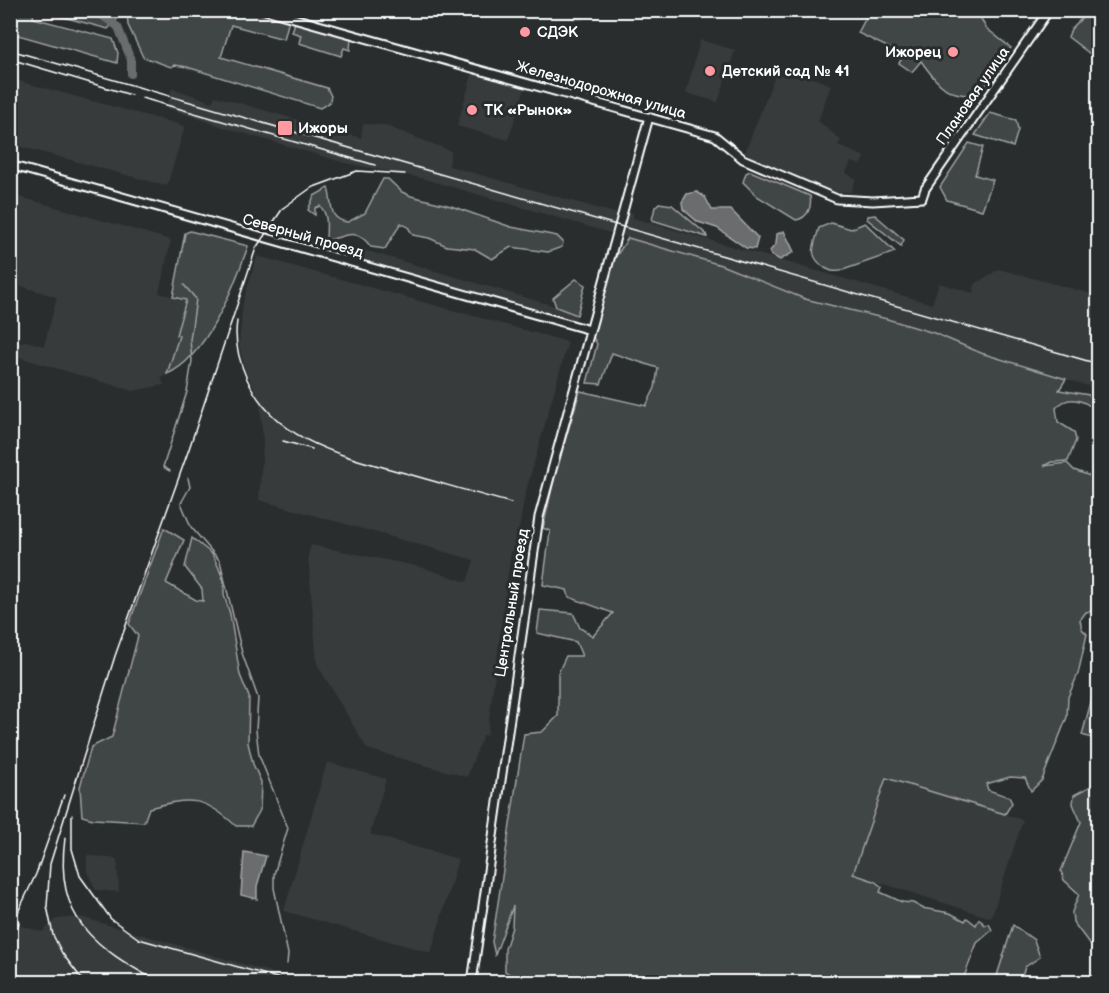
<svg xmlns="http://www.w3.org/2000/svg" width="1109" height="993" font-family="'Balsamiq Sans',sans-serif">
<style>
.built{fill:#373a3b}
.green{fill:#414445;stroke:#a0a2a2;stroke-width:1.5}
.water{fill:#6a6c6d;stroke:#a6a7a7;stroke-width:1.5}
.lines{fill:none;stroke-linecap:round;stroke-linejoin:round}
.stream{stroke:#a6a7a7;stroke-width:1.5}
.river{stroke:#6a6c6d;stroke-width:8}
.tertiary-casing{stroke:#fff;stroke-width:11}
.tertiary{stroke:#2a2d2e;stroke-width:7}
.rail{stroke:#fff;stroke-width:1.5}
.poi-dot{fill:#ff9aa2;stroke:#2a2d2e;stroke-width:2}
.labels{text-anchor:middle;dominant-baseline:central;stroke-width:6;stroke-linejoin:round;paint-order:stroke}
.poi-label{font-size:15px;font-weight:bold;fill:#fff;stroke:#2a2d2e;text-anchor:start}
.street-label{font-size:15px;fill:#fff;stroke:#2a2d2e}
</style>
<rect width="100%" height="100%" fill="#2a2d2e"/>
<filter id="ink" filterUnits="userSpaceOnUse"><feTurbulence type="fractalNoise" baseFrequency=".0167" numOctaves="2"/><feDisplacementMap in="SourceGraphic" scale="12" xChannelSelector="R" yChannelSelector="G"/><feConvolveMatrix kernelMatrix="1 2 1 2 8 2 1 2 1" color-interpolation-filters="sRGB"/></filter>
<g filter="url(#ink)">
<g class="built">
<path d="M552,11H584L583,21L551,17Z"/>
<path d="M700,40L735,50L718,102L686,93Z"/>
<path d="M779,65L831,85L818,121L841,140L838,145L865,157L860,165L851,162L846,173L856,179L851,192H829L758,161L745,152Z"/>
<path d="M473,71L520,84L519,87L525,88L508,140L457,126Z"/>
<path d="M11,79L185,126L167,186L11,144Z"/>
<path d="M172,88L212,102L215,96L361,138L363,124L384,125L451,151L449,166L618,214L620,209L633,213V218L932,304L939,283L973,293L975,284L999,269L1092,294L1093,290L1098,291V389L981,353L934,333L887,319L805,299L721,265L421,178L345,163L229,129L167,108Z"/>
<path d="M10,194L171,240L159,293L186,300L177,335H180L171,364L167,374L161,378L164,385L133,391L15,356L18,343L26,341L44,346L57,297L11,283Z"/>
<path d="M303,232L568,310V313L577,315L575,324L286,242L289,233L301,236Z"/>
<path d="M257,256L568,342L525,495L515,551H511L487,735H483L467,777L367,749L317,664L308,555L311,545L421,567L467,582L474,560L259,500L263,443L260,401L245,370L239,345L243,302Z"/>
<path d="M327,762L386,779L370,834L458,859L431,953L284,911Z"/>
<path d="M886,778L1023,820L991,918L853,874Z"/>
<path d="M87,855L117,859L119,892L96,890L87,872Z"/>
<path d="M81,917L274,973L306,982H11V936L16,924L42,932L56,919Z"/>
</g>
<g class="green">
<path d="M870,10L977,11L986,28L1011,48L980,94C947,98 939,85 921,61L912,72L899,63L904,55L858,33Z"/>
<path d="M10,11H34L33,18L113,39L118,53L117,63L11,33Z"/>
<path d="M40,11H121L120,16L108,29Z"/>
<path d="M127,11H255L289,20L284,39L231,25L221,57L327,88L331,96L329,103L320,108L187,67L175,65L171,67L143,57L128,25Z"/>
<path d="M1089,11H1098V60L1068,37L1071,29Z"/>
<path d="M295,22L351,38L350,50L344,48L341,56L299,43L301,35L292,32Z"/>
<path d="M990,113L1016,120L1018,130L1013,147L975,135Z"/>
<path d="M969,143L983,147L975,175L993,180L982,210L947,200L940,187Z"/>
<path d="M750,171L810,196C812,207 808,218 796,220L757,196L743,182L746,173Z"/>
<path d="M383,179H388L402,192L411,196L451,206L511,227L557,236L563,242L562,247L548,252L511,247L492,259L475,249L447,246L429,238L413,235L408,227L401,223L385,249L371,247C358,229 348,234 330,240L326,239C326,228 329,215 320,206L315,208V215L308,210L314,196L328,188C333,202 327,220 348,222L365,213Z"/>
<path d="M659,203L672,205L706,234L707,237L652,220L655,207Z"/>
<path d="M875,215L904,240L901,246L867,219L868,216Z"/>
<path d="M831,223L851,229L865,223L895,252L840,271C833,272 831,271 825,268C807,255 814,247 819,228Z"/>
<path d="M190,231L248,246C235,285 206,358 167,374L179,336L176,335L186,300L173,297L185,233Z"/>
<path d="M628,238L721,265L805,299L887,319L934,333L981,353L1066,379L1059,390L1089,395L1096,406L1092,407C1080,399 1067,395 1056,408L1058,422L1074,432L1076,440L1068,461L1051,462L1044,466L1067,463L1074,470L1098,479V610L1086,612L1080,620L1082,629L1087,634L1078,674L1068,697L1067,717L1042,780L1031,791L1025,778L1010,777L986,784L988,790L1009,797L1012,803L1005,814L886,778L853,874L874,881L882,887L880,892L902,902L913,903L922,908L950,913L965,921L967,918L976,925L979,919L985,925L989,924L992,930L977,943L962,982H521L505,971V949L512,927L513,906L495,955L492,942L524,734L542,732L558,716V673L566,656H582L576,642L537,633L540,610L573,613L580,628L593,636L613,613L569,597L567,590L543,585L550,531L543,528L556,470L580,391L646,406L655,388L658,368L612,353L601,384L587,383L597,344L593,337L613,261Z"/>
<path d="M576,279L585,285L577,315L556,307L553,298Z"/>
<path d="M164,528L184,540L166,583L196,600L203,601L202,589L185,567L192,538L212,554L218,566L224,582V595L230,614L240,675L249,697L248,743L253,764L261,782L260,810L251,826H236C204,796 190,797 149,808L144,822L93,819L82,816L80,787L91,747L112,737L138,636L129,624Z"/>
<path d="M1098,676V740L1082,735Z"/>
<path d="M1091,786L1098,787V883L1095,900L1098,907V955L1073,922L1072,912L1079,894L1064,880L1061,871L1081,822L1073,804L1074,795Z"/>
<path d="M1013,925L1034,940L1040,957L1025,967L1020,982H995Z"/>
</g>
<g class="water">
<path d="M697,192L705,197L712,210H731L758,238L755,249L746,248L717,228L698,222L683,209L682,202L687,194Z"/>
<path d="M784,231L794,252L780,260L771,255L770,251L776,244L777,234Z"/>
<path d="M244,852L266,856L257,886V899L241,895Z"/>
</g>
<g class="lines">
<g class="stream">
<path d="M170,471L163,467L187,392L192,361L190,340L196,299L184,285"/>
<path d="M188,478L190,487L181,503L191,527L220,561L242,653L258,698L256,730L259,755L288,828L274,874V888L288,954L287,964"/>
</g>
<path class="river" d="M94,10L118,27L131,60V74"/>
<g class="tertiary-casing">
<g id="tertiary">
<path d="M265,10L715,136L743,159L837,199L873,201L922,198L925,189L1049,10"/>
<path d="M10,165L590,330"/>
<path d="M472,982L539,517L649,117"/>
</g>
</g>
<use href="#tertiary" class="tertiary"/>
<g class="rail">
<path d="M10,50L1098,364"/>
<path d="M10,59L131,95"/>
<path d="M142,98L375,165"/>
<path d="M237,321C234,340 239,361 247,379C275,441 340,455 401,472C437,482 474,493 511,503"/>
<path d="M283,441L312,449"/>
<path d="M72,815V849L80,876L111,919L139,939L291,982"/>
<path d="M65,838C54,920 95,947 159,982"/>
<path d="M10,929L36,874L64,795"/>
<path d="M10,951L19,922"/>
<path d="M84,982L62,953L53,935L47,906L50,864L115,656L189,449L256,248L283,208L311,188L357,171L405,174"/>
</g>
</g>
</g>
<g class="poi-dot">
<circle cx="525" cy="32" r="6"/>
<circle cx="953" cy="52" r="6"/>
<circle cx="710" cy="71" r="6"/>
<circle cx="472" cy="110" r="6"/>
<rect x="277" y="120" width="16" height="16" rx="3"/>
</g>
<g class="labels">
<g class="poi-label">
<text x="537" y="32">СДЭК</text>
<text x="941" y="52" text-anchor="end">Ижорец</text>
<text x="722" y="71">Детский сад № 41</text>
<text x="484" y="110">ТК «Рынок»</text>
<text x="298" y="128">Ижоры</text>
</g>
<g class="street-label">
<text transform="translate(601 90) rotate(16)">Железнодорожная улица</text>
<text transform="translate(973 96) rotate(-55)">Плановая улица</text>
<text transform="translate(303 236) rotate(16)">Северный проезд</text>
<text transform="translate(512 603) rotate(-81)">Центральный проезд</text>
</g>
</g>
<rect width="1109" height="993" fill="none" stroke="#2a2d2e" stroke-width="36"/>
<rect x="18" y="18" width="1073" height="957" fill="none" stroke="#fff" stroke-width="2" filter="url(#ink)"/>
</svg>
